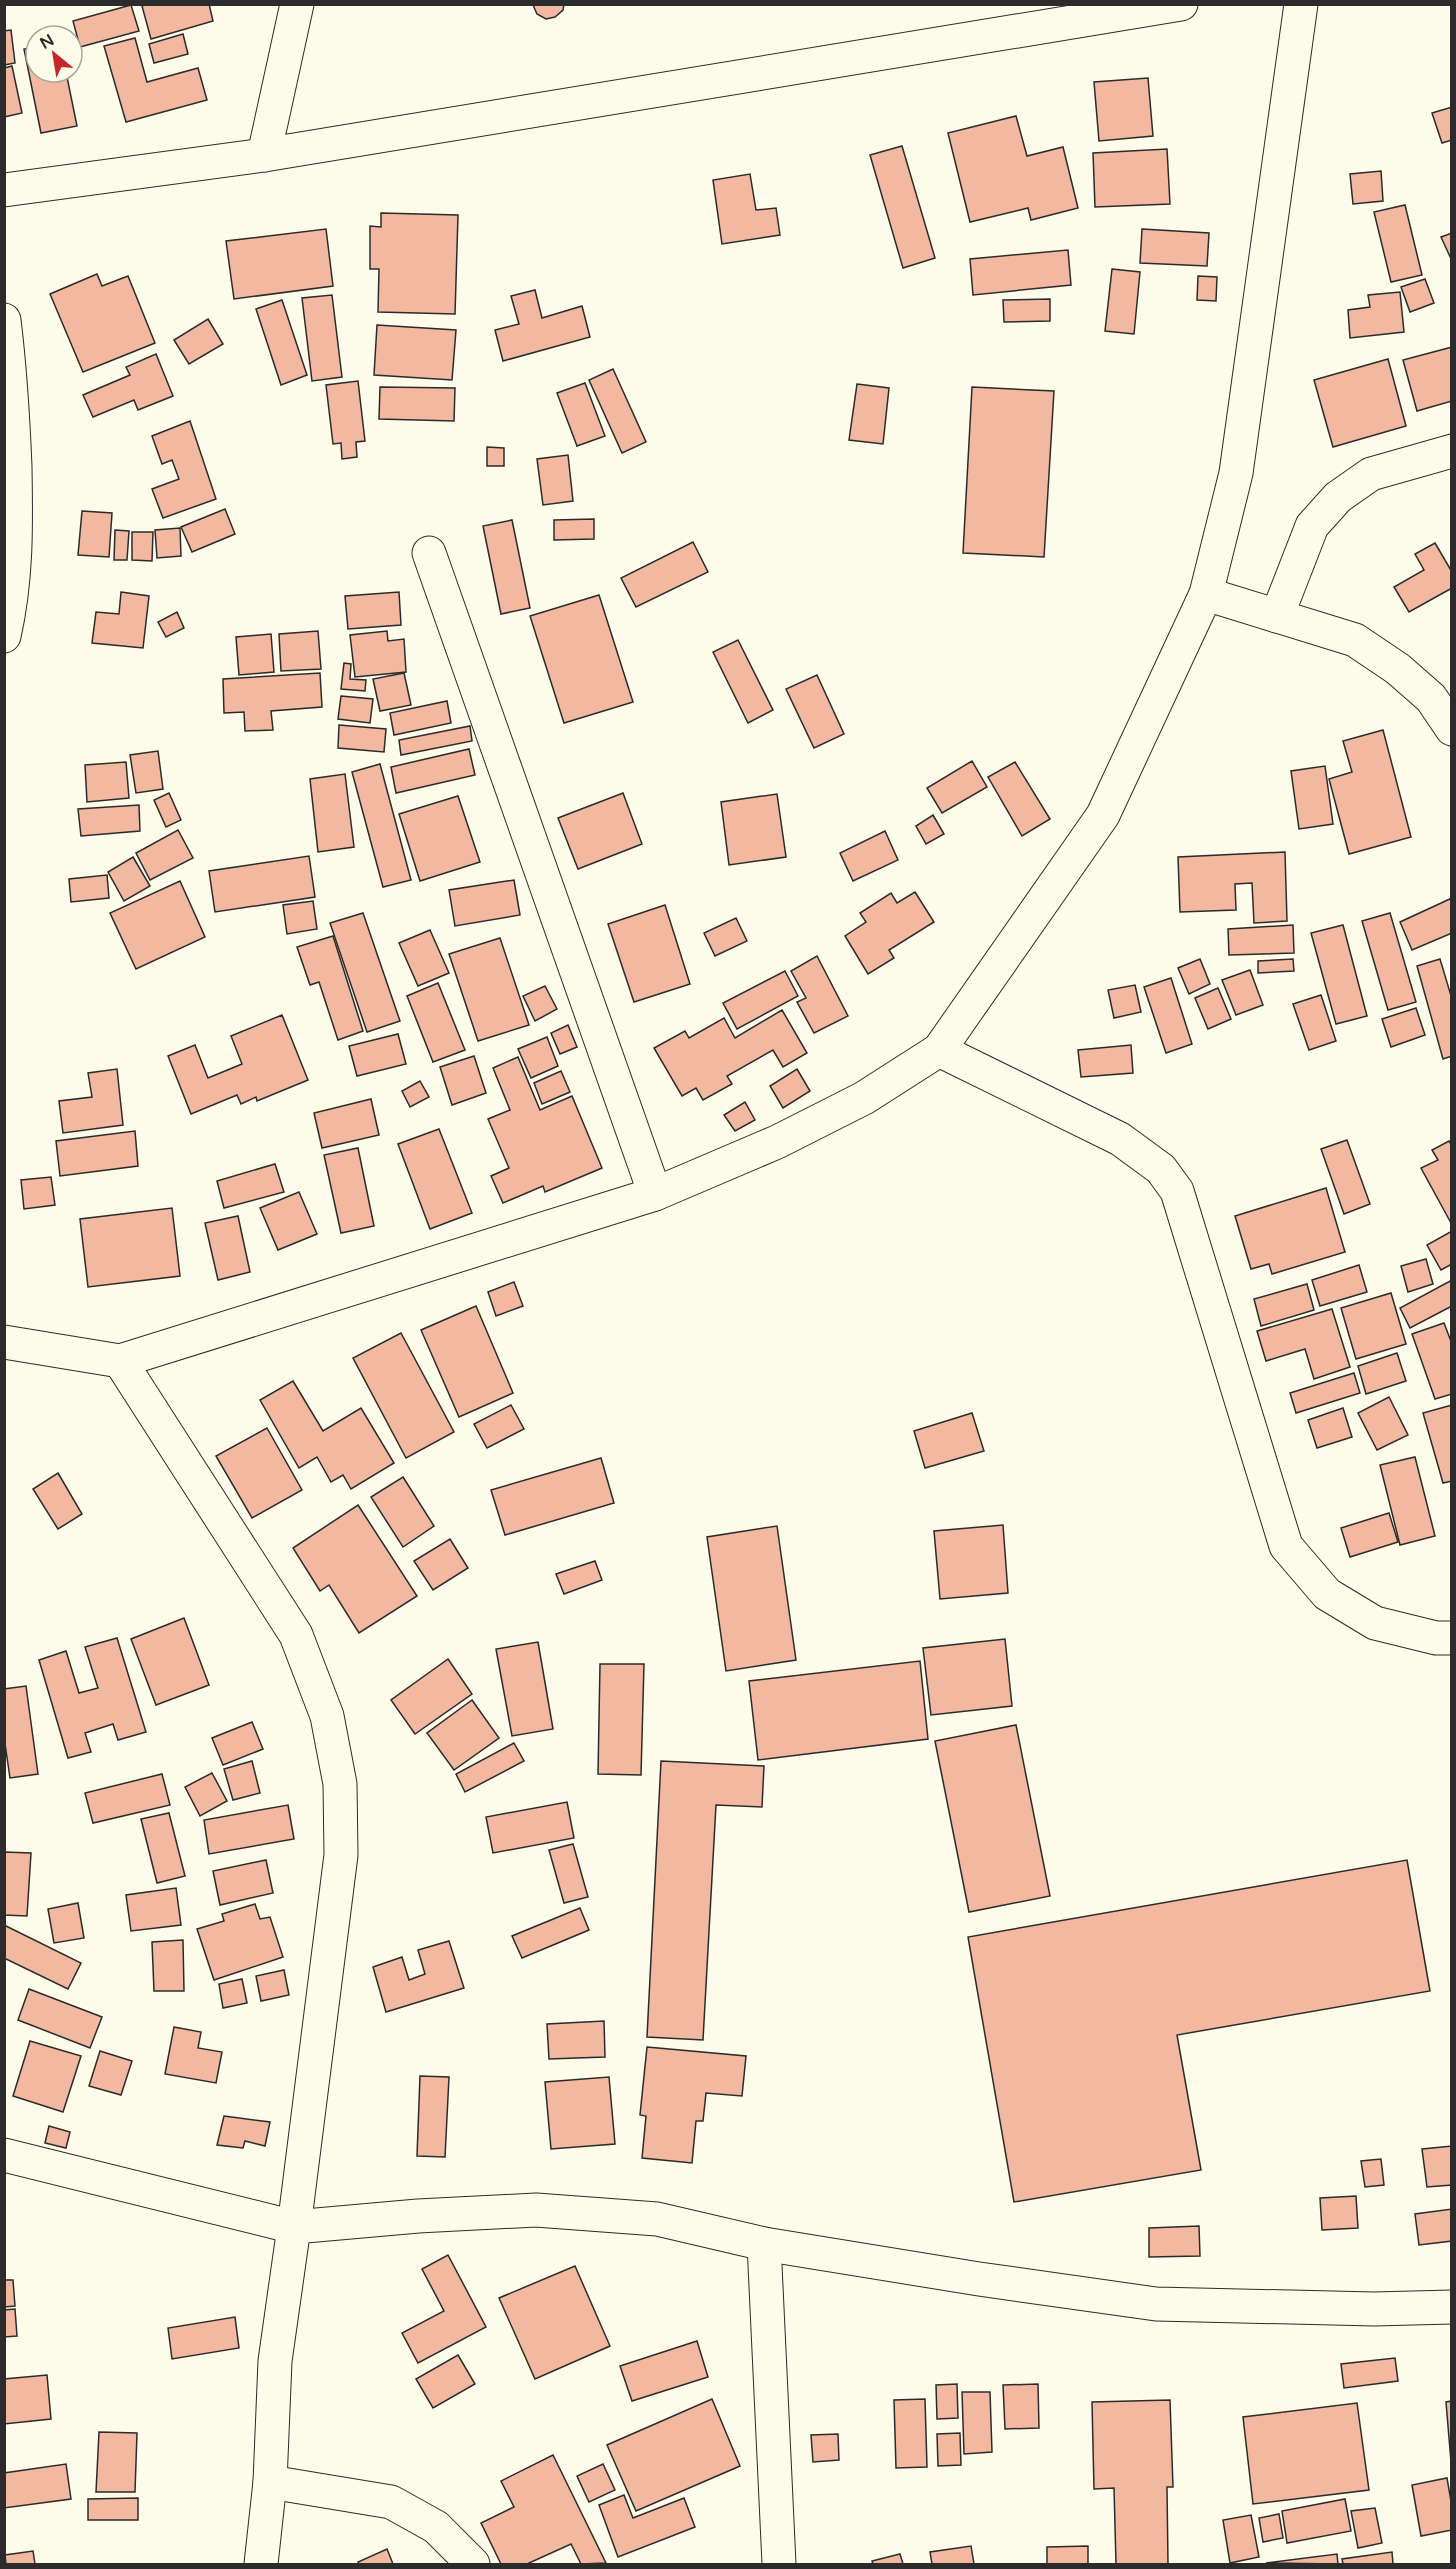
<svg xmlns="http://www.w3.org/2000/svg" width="1456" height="2569" font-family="'Varela Round',sans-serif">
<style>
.building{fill:#f2b8a0;stroke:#2b2b2b;stroke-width:1.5}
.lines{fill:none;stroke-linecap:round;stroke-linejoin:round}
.minor-casing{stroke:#2b2b2b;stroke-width:35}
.minor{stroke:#fdfbea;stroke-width:33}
</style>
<rect width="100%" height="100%" fill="#fdfbea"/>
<g class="building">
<path d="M147,4H209L213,21L151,39L142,6Z"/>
<path d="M564,4L563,10L555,17L546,19L537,14L533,5Z"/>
<path d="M131,5L139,31L80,47L73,21Z"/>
<path d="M11,30L15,63L4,65V31Z"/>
<path d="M183,34L188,54L154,63L149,44Z"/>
<path d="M135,38L147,82L198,68L207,100L126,122L104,46Z"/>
<path d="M36,47V72H66L77,126L41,133L24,49Z"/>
<path d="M12,66L22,113L4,117V68Z"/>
<path d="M1148,78L1153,136L1099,141L1094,82Z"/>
<path d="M1452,107V140L1442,143L1432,113Z"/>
<path d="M1016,116L1027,156L1063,147L1078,208L1031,220L1028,208L970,222L948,133Z"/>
<path d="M902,146L935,258L903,268L870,155Z"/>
<path d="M1167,149L1170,204L1095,207L1093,153Z"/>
<path d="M1381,171L1383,201L1353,204L1350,174Z"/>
<path d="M750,174L756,210L776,208L780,235L722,244L713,180Z"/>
<path d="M1405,205L1422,275L1391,282L1374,212Z"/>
<path d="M381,213L458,215L455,314L378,312L379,269H370V226L381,227Z"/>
<path d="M326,229L333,286L234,299L226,241Z"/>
<path d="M1142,229L1209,233L1207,266L1140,263Z"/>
<path d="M1452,233V261L1441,237Z"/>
<path d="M1068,250L1071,285L973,295L970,259Z"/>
<path d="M1112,269L1140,272L1134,334L1105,331Z"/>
<path d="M97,274L102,286L128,276L155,343L83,372L50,294Z"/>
<path d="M1198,276L1217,277L1216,301L1197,300Z"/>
<path d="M1425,279L1434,303L1410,312L1401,287Z"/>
<path d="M535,290L542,318L582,306L590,337L503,361L495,330L519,324L511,296Z"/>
<path d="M1400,292L1404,332L1350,338L1348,310L1370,307L1368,295Z"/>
<path d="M332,295L342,377L312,381L302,298Z"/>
<path d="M1050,299V321L1004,322L1003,300Z"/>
<path d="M282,300L307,375L281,385L256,309Z"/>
<path d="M208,319L223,344L189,364L174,340Z"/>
<path d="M377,325L456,330L452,380L374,375Z"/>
<path d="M1452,347V401L1417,411L1403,360Z"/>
<path d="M156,354L173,396L138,410L134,400L93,417L83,395L130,375L126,367Z"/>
<path d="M1388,359L1406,426L1333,447L1314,380Z"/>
<path d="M613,369L646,442L622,453L589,380Z"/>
<path d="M358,381L365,441L356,442L357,457L342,459L341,443L333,444L326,385Z"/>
<path d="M585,383L605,436L577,446L557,393Z"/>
<path d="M857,384L889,388L883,444L849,440Z"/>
<path d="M380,387L455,388L454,421L379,419Z"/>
<path d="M972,387L1054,391L1044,557L963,553Z"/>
<path d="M190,421L216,499L163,518L152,489L179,479L172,460L162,464L152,436Z"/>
<path d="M487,447L504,448V466H487Z"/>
<path d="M568,455L573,501L543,505L537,459Z"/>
<path d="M225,509L235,534L192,552L181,527Z"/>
<path d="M82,511L112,513L109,557L78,555Z"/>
<path d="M594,519V539L554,540V520Z"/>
<path d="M512,520L530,608L501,614L483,526Z"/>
<path d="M180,528L181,556L157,558L155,530Z"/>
<path d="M115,530L129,531L127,560H114Z"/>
<path d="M132,532H153L152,561L132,560Z"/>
<path d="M693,542L708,572L636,607L621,578Z"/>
<path d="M1435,543L1452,572V588L1409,612L1394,587L1424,570L1415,554Z"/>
<path d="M121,592L149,596L143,648L92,643L96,612L119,614Z"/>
<path d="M399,592L401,625L348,629L345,596Z"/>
<path d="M599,595L633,702L564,723L530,616Z"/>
<path d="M177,612L184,628L166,637L158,622Z"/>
<path d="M318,631L321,669L281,671L279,634Z"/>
<path d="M387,631L388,641L404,639L406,672L355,677L350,635Z"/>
<path d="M271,634L274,672L239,675L236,637Z"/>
<path d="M738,640L773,710L748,723L713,652Z"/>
<path d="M344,663L351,664L350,679L366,680L365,691L341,689Z"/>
<path d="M320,673L322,707L271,711L273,730L245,731L244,712L224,713L223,679Z"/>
<path d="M404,673L411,705L380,711L373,679Z"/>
<path d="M817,675L844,734L814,748L786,689Z"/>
<path d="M341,696L373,699L370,723L338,719Z"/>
<path d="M447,701L451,723L394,735L390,713Z"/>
<path d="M339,725L386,729L384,752L338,748Z"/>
<path d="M470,726L472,741L401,755L399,740Z"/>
<path d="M1383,730L1411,837L1349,854L1329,779L1352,772L1343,741Z"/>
<path d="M469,749L475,775L396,793L391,767Z"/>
<path d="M158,751L163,789L136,793L130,755Z"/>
<path d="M972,761L987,787L942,813L927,788Z"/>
<path d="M126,762L129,798L87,802L85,765Z"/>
<path d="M1015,762L1050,819L1022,836L988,777Z"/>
<path d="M380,764L411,880L383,887L352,772Z"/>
<path d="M1325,766L1333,824L1299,829L1291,771Z"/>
<path d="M345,774L354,847L318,852L310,779Z"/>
<path d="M169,793L181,820L166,827L154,800Z"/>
<path d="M623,793L642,844L578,869L558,818Z"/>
<path d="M777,794L786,857L729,865L721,802Z"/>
<path d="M458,796L480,862L420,881L399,814Z"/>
<path d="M139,805L140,831L81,836L78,809Z"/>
<path d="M933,815L944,834L926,844L916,826Z"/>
<path d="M178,830L193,858L150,880L136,853Z"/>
<path d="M885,831L898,860L853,881L840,853Z"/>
<path d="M1285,852L1287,921L1254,923L1252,883L1235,884L1236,910L1180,912L1178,857Z"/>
<path d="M309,856L315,897L215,912L209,871Z"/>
<path d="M133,857L150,886L124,901L108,872Z"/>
<path d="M107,875L109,898L71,902L69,879Z"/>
<path d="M514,880L520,915L455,926L449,890Z"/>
<path d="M180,881L205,937L136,969L110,913Z"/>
<path d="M915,892L934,922L889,950L894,958L868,974L845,936L866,922L860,913L891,893L897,903Z"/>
<path d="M1452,898V933L1412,950L1400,922Z"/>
<path d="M313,901L317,929L287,934L283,905Z"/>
<path d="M665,905L690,984L634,1002L608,924Z"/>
<path d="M363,913L400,1021L367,1032L330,923Z"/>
<path d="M1390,913L1416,1002L1388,1010L1362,921Z"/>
<path d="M736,918L747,941L715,956L704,933Z"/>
<path d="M1293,925L1294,953L1229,955L1228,929Z"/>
<path d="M1343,925L1367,1016L1336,1024L1311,933Z"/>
<path d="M430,930L449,973L418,986L399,943Z"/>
<path d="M333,936L363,1031L338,1040L319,982L310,985L297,947Z"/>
<path d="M500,938L529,1025L478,1041L449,954Z"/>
<path d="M817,956L848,1016L814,1033L797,1002L806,998L791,971Z"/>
<path d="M1200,959L1210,984L1189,994L1178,968Z"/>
<path d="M1293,959L1294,971L1258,973V961Z"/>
<path d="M1440,959L1452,999V1056L1443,1059L1417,966Z"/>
<path d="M1250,970L1263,1005L1236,1015L1222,980Z"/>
<path d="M785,971L798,996L737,1029L723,1003Z"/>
<path d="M1171,978L1192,1044L1166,1053L1144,987Z"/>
<path d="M438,983L465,1050L433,1062L407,996Z"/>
<path d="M1135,985L1141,1012L1114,1018L1108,990Z"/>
<path d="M545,986L557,1009L535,1021L523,996Z"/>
<path d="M1218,988L1231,1019L1208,1029L1195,998Z"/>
<path d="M1321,995L1336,1041L1309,1050L1293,1004Z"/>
<path d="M1416,1008L1425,1035L1391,1047L1382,1019Z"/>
<path d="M782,1010L807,1053L783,1067L773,1050L727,1076L732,1084L703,1100L696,1088L682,1096L654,1048L685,1031L689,1038L724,1018L735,1038Z"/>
<path d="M282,1015L308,1080L257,1101L256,1097L241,1104L237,1095L191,1114L168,1056L195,1045L208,1078L242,1064L231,1036Z"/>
<path d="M568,1025L577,1047L560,1054L551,1033Z"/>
<path d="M398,1034L406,1064L357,1076L349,1046Z"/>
<path d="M547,1037L558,1066L531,1078L518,1049Z"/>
<path d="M1131,1045L1133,1073L1081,1077L1078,1050Z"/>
<path d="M474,1056L486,1093L452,1105L440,1067Z"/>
<path d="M518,1057L540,1110L572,1096L602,1168L545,1192L543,1186L503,1203L491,1176L509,1168L488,1119L510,1110L493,1068Z"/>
<path d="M117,1069L123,1125L63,1133L59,1101L92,1097L88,1073Z"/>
<path d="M797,1069L810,1091L783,1108L770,1086Z"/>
<path d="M561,1071L570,1092L542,1104L534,1083Z"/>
<path d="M420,1081L429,1097L410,1107L402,1091Z"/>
<path d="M371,1099L379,1135L322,1148L314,1113Z"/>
<path d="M745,1102L755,1120L735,1131L724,1115Z"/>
<path d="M439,1129L472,1213L430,1229L398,1144Z"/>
<path d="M135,1131L138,1166L60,1176L56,1141Z"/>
<path d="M1347,1140L1370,1204L1344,1214L1321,1149Z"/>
<path d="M1449,1141L1452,1146L1451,1223L1421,1168L1438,1160L1432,1150Z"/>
<path d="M358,1148L374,1226L341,1233L324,1155Z"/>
<path d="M275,1164L284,1192L224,1208L217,1181Z"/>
<path d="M51,1177L55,1205L24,1209L21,1180Z"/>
<path d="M1326,1188L1345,1252L1272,1274L1269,1264L1251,1269L1235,1216Z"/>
<path d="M299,1192L317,1234L278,1250L260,1208Z"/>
<path d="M172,1208L180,1276L88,1287L80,1219Z"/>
<path d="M238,1216L250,1272L218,1280L205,1223Z"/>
<path d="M1452,1231V1264L1441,1270L1427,1245Z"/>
<path d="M1426,1259L1433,1284L1408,1292L1401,1266Z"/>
<path d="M1359,1265L1367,1292L1320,1306L1312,1280Z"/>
<path d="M1452,1280V1306L1410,1328L1400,1308Z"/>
<path d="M514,1282L523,1306L496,1316L488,1292Z"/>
<path d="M1307,1284L1314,1310L1261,1326L1254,1299Z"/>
<path d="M1391,1293L1406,1344L1356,1359L1341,1308Z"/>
<path d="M476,1306L513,1393L459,1417L421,1330Z"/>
<path d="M1332,1309L1350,1367L1314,1379L1305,1349L1266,1361L1257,1331Z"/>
<path d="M1444,1323L1452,1344V1394L1435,1399L1412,1334Z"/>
<path d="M401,1333L454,1432L406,1458L353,1358Z"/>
<path d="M1397,1353L1406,1381L1366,1394L1358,1366Z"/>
<path d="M1354,1373L1360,1393L1296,1413L1290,1393Z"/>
<path d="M293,1381L323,1431L361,1408L394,1463L351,1489L343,1475L331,1482L317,1457L299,1468L260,1400Z"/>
<path d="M1389,1397L1408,1435L1377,1450L1358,1413Z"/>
<path d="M511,1405L524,1429L487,1448L474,1424Z"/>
<path d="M1452,1405V1481L1443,1483L1423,1413Z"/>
<path d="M1343,1408L1352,1437L1317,1448L1308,1420Z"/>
<path d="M972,1413L984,1451L925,1468L914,1431Z"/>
<path d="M267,1428L302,1490L252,1518L216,1456Z"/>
<path d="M1415,1457L1435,1536L1400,1545L1380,1465Z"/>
<path d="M601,1458L614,1503L505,1535L491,1490Z"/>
<path d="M58,1473L82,1514L58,1529L33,1489Z"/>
<path d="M403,1477L434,1526L403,1547L371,1497Z"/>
<path d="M358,1505L417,1596L359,1633L329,1585L320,1591L293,1548Z"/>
<path d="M1389,1513L1398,1542L1350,1557L1341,1528Z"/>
<path d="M1003,1525L1008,1593L940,1599L934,1531Z"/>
<path d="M777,1526L796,1660L726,1671L707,1537Z"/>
<path d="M450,1539L468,1568L433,1590L414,1561Z"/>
<path d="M595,1561L602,1580L564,1594L556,1574Z"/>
<path d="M184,1618L209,1685L156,1705L131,1639Z"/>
<path d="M117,1638L146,1732L118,1740L113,1724L85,1733L91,1752L68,1758L39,1660L66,1651L79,1693L98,1688L85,1647Z"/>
<path d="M1005,1639L1012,1706L931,1715L923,1648Z"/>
<path d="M538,1642L553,1729L512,1736L496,1649Z"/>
<path d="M448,1659L472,1694L415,1734L391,1700Z"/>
<path d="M920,1661L928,1739L758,1760L749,1681Z"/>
<path d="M600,1664H644L641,1775L598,1774Z"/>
<path d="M26,1686L38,1774L10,1778L4,1737V1689Z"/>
<path d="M472,1700L499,1738L454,1770L427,1733Z"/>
<path d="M252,1722L263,1749L223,1765L212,1738Z"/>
<path d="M1016,1725L1050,1896L969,1912L935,1741Z"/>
<path d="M514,1743L524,1761L465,1792L456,1774Z"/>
<path d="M252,1761L260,1793L233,1800L224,1769Z"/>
<path d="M661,1761L764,1766L762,1807L716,1805L703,2040L647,2037Z"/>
<path d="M212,1773L227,1801L200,1816L185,1787Z"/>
<path d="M162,1774L170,1805L93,1823L85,1793Z"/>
<path d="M567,1802L574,1838L493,1853L486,1817Z"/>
<path d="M288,1805L294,1839L209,1854L204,1820Z"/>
<path d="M169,1813L185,1876L157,1883L141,1819Z"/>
<path d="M573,1844L588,1897L564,1903L549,1850Z"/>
<path d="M4,1852L31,1853L27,1916L4,1915Z"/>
<path d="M266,1860L273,1893L220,1905L213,1871Z"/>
<path d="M1407,1860L1430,1991L1177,2035L1201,2170L1014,2202L968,1937Z"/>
<path d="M176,1888L181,1925L131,1931L126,1895Z"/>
<path d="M78,1903L84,1938L54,1943L48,1909Z"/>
<path d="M255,1904L260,1919L270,1917L283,1957L214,1980L197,1929L224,1921L222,1914Z"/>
<path d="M580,1908L589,1930L522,1958L512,1936Z"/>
<path d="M4,1925L81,1963L68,1989L4,1958Z"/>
<path d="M183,1940L184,1991H154L152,1942Z"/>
<path d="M449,1941L464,1988L386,2012L373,1967L402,1957L409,1980L425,1974L418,1950Z"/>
<path d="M284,1970L289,1995L261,2001L256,1976Z"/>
<path d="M242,1979L247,2003L223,2008L219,1984Z"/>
<path d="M29,1989L102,2017L90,2048L18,2020Z"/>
<path d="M604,2021L605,2057L549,2059L547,2024Z"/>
<path d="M174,2027L201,2032L198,2048L222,2052L216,2083L165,2074Z"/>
<path d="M30,2041L81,2056L63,2112L13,2096Z"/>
<path d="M647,2047L746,2056L742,2096L706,2093L703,2121H696L692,2163L642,2158L646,2116L640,2115Z"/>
<path d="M100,2051L132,2061L121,2095L89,2086Z"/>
<path d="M420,2076L449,2077L445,2157L417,2156Z"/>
<path d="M609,2077L615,2144L551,2149L545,2082Z"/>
<path d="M224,2116L270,2122L265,2146L245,2141L243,2148L217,2145Z"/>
<path d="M49,2126L70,2132L66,2148L45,2143Z"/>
<path d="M1452,2146V2185L1427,2187L1422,2149Z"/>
<path d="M1381,2159L1384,2185L1365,2187L1361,2161Z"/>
<path d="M1356,2196L1358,2228L1322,2230L1320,2198Z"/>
<path d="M1452,2209V2241L1419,2245L1415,2214Z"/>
<path d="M1199,2226L1200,2256L1149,2257V2228Z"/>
<path d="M448,2255L486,2327L418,2363L402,2333L444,2311L422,2269Z"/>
<path d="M575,2266L610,2346L535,2379L499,2298Z"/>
<path d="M4,2280H13L15,2306L4,2307Z"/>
<path d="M15,2309L17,2336L4,2337V2310Z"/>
<path d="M235,2317L239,2348L172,2359L168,2328Z"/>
<path d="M697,2341L708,2377L632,2401L620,2366Z"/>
<path d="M458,2355L475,2384L433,2408L416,2379Z"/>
<path d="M1395,2358L1398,2381L1344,2388L1341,2364Z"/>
<path d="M47,2375L51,2419L4,2424V2379Z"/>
<path d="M957,2384L958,2418L937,2419L936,2385Z"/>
<path d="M1038,2384L1039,2428L1005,2429L1003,2385Z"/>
<path d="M962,2392H990L992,2452L964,2454Z"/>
<path d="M712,2399L740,2466L636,2511L607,2445Z"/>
<path d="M925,2399L927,2467L896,2468L894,2400Z"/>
<path d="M1170,2400L1173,2487H1167L1168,2564H1116L1114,2488L1094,2489L1092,2402Z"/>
<path d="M1452,2401V2474L1446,2402Z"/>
<path d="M1357,2403L1369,2490L1253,2504L1243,2417Z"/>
<path d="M99,2432L137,2433L135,2492H96Z"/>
<path d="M960,2433L961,2465L938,2466L937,2434Z"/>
<path d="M838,2434L839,2460L813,2462L811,2435Z"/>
<path d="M553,2455L606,2563L581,2564L571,2544L527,2564H501L481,2523L514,2507L501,2481Z"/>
<path d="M66,2464L71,2499L4,2508V2473Z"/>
<path d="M603,2464L615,2490L589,2502L577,2476Z"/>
<path d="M1447,2478L1452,2507V2530L1421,2536L1412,2485Z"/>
<path d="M624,2495L633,2518L684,2498L695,2527L618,2557L599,2505Z"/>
<path d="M138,2498V2520H88V2499Z"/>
<path d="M1345,2499L1351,2531L1287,2543L1282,2511Z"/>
<path d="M1375,2508L1382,2543L1358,2548L1351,2511Z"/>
<path d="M1279,2514L1283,2538L1263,2542L1259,2518Z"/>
<path d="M1251,2515L1259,2557L1230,2563L1223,2520Z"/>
<path d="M971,2546L974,2564H932L930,2552Z"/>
<path d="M1088,2546V2564H1047V2547Z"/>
<path d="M387,2549L393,2564H359L358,2562Z"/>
<path d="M33,2551L35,2564H6L5,2555Z"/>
<path d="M1392,2552L1393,2564H1343L1342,2559Z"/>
<path d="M900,2554L903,2564H873L872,2561Z"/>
<path d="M1337,2554L1338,2564L1266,2563Z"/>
</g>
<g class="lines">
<g class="minor-casing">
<g id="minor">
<path d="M264,155L297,4"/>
<path d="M4,190L264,155L1181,4"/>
<path d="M4,320C10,369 13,417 15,467C16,524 17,579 4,636"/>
<path d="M429,553L655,1194"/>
<path d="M1206,594L1355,640L1398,669L1431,698L1452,729"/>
<path d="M1277,616L1312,526L1338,497L1371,474L1452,451"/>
<path d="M939,1050L1120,1139L1161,1169L1177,1191L1286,1546L1327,1594L1375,1623L1436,1638H1452"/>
<path d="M4,1342L120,1361L655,1194L777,1142L864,1098L939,1050L1103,815L1206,594L1236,473L1301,4"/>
<path d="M120,1361L296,1635L327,1716L340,1784L341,1855L294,2227L275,2361L270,2482L261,2564"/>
<path d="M4,2155L294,2227L418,2216L536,2210L657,2219L764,2244L979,2279L1156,2304L1374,2309L1452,2307"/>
<path d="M764,2244L779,2564"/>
<path d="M270,2482L391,2502L436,2527L473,2564"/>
</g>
</g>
<use href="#minor" class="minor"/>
</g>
<rect width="1456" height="2569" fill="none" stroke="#2b2b2b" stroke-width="12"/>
<g transform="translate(54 54) rotate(330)"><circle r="28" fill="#fdfbea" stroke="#a9a89e" stroke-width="1.5"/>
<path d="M0-4.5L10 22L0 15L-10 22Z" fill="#c62828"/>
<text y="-9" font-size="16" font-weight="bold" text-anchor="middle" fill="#2b2b2b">N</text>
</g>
</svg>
